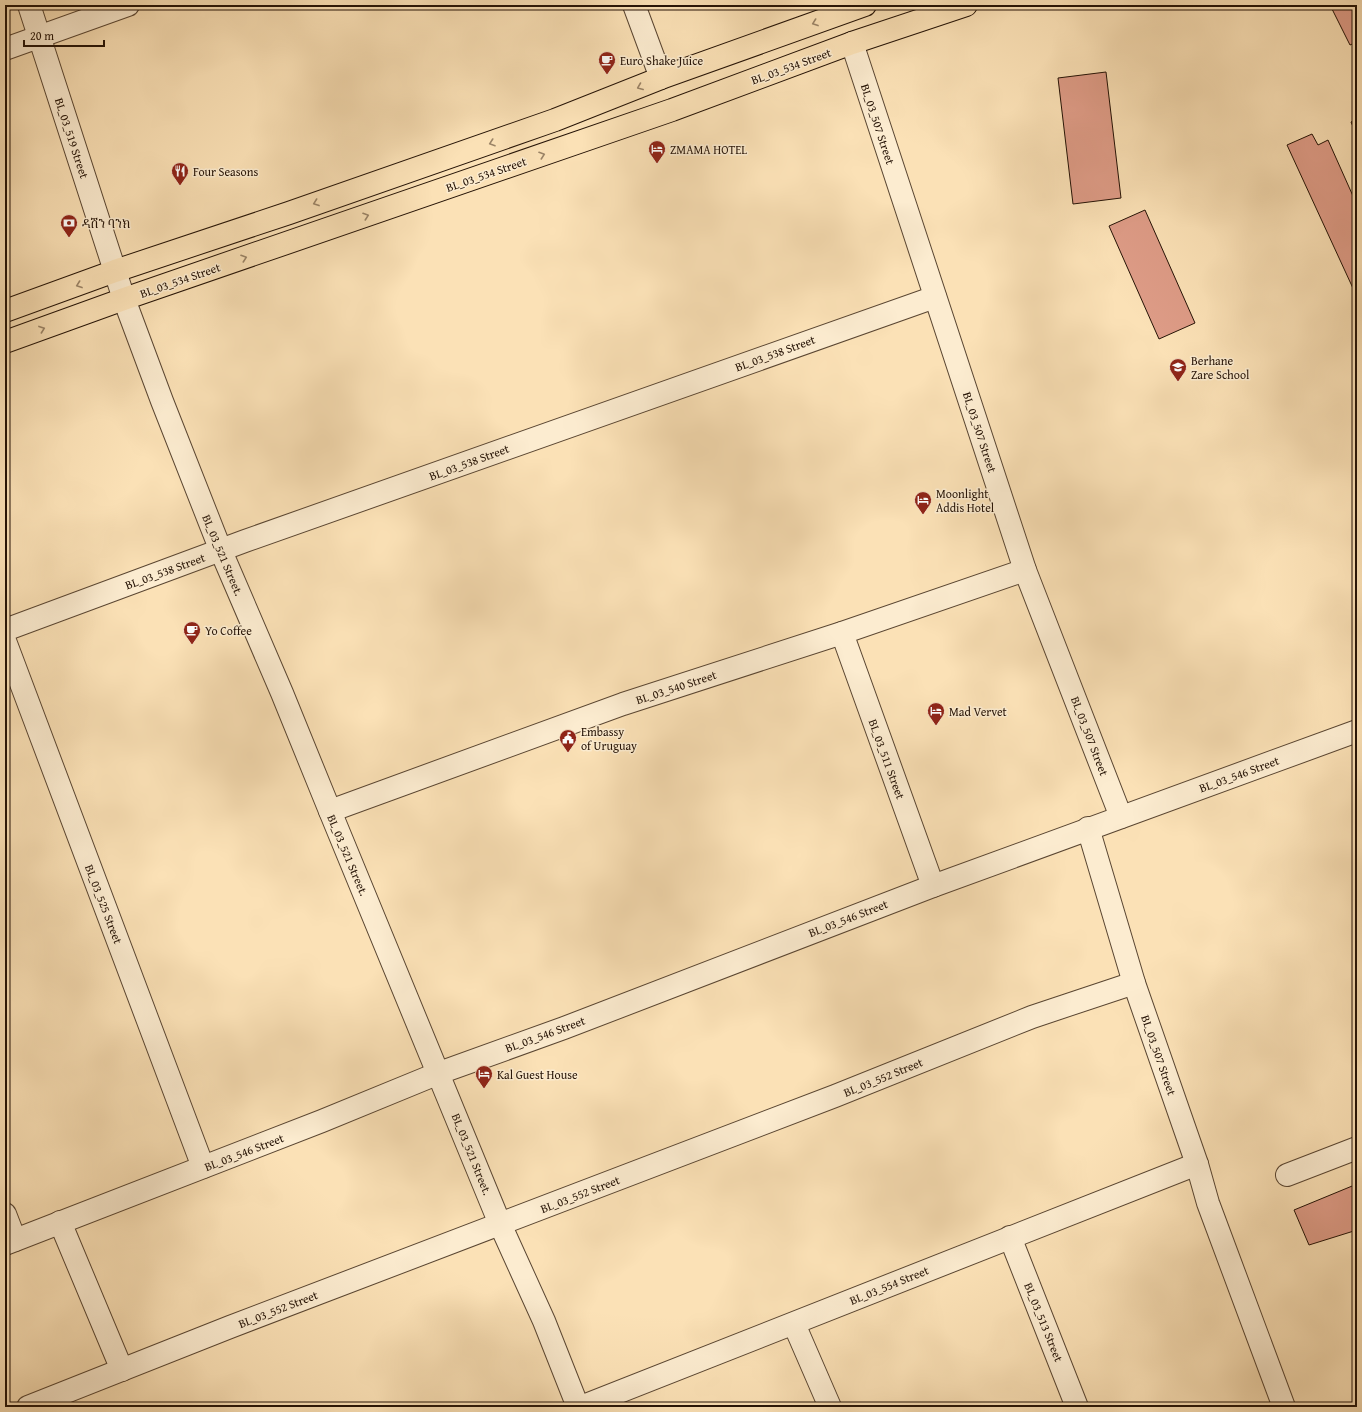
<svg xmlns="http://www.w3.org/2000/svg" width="1362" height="1412" font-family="'Gentium Book Plus','Noto Serif Ethiopic',serif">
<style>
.building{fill:#de9c87;stroke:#251306}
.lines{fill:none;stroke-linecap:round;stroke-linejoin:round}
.minor-casing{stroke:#5a4632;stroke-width:24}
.major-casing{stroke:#251306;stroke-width:24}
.minor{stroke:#fcecd0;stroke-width:22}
.major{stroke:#fbe1b6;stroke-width:22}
.oneway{stroke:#9b8467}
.labels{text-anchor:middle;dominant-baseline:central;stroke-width:3;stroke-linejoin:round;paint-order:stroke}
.poi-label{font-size:12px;fill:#251306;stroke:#fcecd0;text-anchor:start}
.street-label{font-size:12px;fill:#251306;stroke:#fcecd0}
</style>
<rect width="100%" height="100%" fill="#fbe1b6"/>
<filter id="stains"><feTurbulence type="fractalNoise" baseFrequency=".005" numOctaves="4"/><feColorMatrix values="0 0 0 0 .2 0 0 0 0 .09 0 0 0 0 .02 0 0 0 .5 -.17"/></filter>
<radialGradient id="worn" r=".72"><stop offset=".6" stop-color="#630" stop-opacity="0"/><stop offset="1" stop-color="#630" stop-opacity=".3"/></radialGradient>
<g class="building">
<path d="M1335,5H1357V42L1350,45L1331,7Z"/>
<path d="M1106,72L1121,198L1073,204L1058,78Z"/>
<path d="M1357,119V136L1351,122Z"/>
<path d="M1312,134L1318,145L1328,140L1357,205V297L1287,145Z"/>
<path d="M1145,210L1195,323L1159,339L1109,226Z"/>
<path d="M1357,1184V1230L1309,1245L1294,1210Z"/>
</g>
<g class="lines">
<g class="minor-casing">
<g id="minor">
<path d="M29,5L124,299L162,401L221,551L282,693L330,811L500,1224L544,1321L578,1407"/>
<path d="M634,5L661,78"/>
<path d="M852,43L1025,570L1121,817"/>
<path d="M5,49L128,5"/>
<path d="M5,630L245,541L935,297"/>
<path d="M842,633L933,886"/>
<path d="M5,641L203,1167"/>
<path d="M330,811L623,704L842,633L1025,570"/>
<path d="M1088,828L1134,983L1197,1164L1208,1203L1284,1407"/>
<path d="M1287,1175L1357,1148"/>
<path d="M5,1214L15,1240"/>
<path d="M60,1222L122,1370"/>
<path d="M1010,1237L1077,1407"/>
<path d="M5,1244L322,1121L439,1073L564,1028L933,886L1357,731"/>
<path d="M794,1324L830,1407"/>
<path d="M28,1407L230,1327L835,1096L1032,1017L1134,983"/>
<path d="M581,1407L1197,1164"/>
</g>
</g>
<g class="major-casing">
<g id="major">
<path d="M5,311L115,271L289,213L555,120L661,78L865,5"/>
<path d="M5,342L124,299L672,110L852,43L966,5"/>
</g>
</g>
<use href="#minor" class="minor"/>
<use href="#major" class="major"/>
</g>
<defs><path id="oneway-chevron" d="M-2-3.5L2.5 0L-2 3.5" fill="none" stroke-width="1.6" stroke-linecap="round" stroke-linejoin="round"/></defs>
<g class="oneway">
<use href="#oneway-chevron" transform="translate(815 23) rotate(160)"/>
<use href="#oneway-chevron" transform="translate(640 87) rotate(158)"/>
<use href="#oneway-chevron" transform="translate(492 143) rotate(161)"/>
<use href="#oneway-chevron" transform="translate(542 155) rotate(-19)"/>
<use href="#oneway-chevron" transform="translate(316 203) rotate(160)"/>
<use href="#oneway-chevron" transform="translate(366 216) rotate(-19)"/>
<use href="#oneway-chevron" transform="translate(244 258) rotate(-19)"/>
<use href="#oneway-chevron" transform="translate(79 285) rotate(160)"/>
<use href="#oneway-chevron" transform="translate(42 329) rotate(-20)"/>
</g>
<defs>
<g id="cafe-pin" transform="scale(0.9)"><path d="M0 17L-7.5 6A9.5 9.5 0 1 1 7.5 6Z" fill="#8f2418" stroke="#fcecd0"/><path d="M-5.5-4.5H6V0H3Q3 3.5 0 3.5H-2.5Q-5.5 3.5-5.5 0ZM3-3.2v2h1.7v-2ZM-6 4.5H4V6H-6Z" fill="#fff"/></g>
<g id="hotel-pin" transform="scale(0.9)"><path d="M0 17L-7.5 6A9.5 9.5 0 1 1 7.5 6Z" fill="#8f2418" stroke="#fcecd0"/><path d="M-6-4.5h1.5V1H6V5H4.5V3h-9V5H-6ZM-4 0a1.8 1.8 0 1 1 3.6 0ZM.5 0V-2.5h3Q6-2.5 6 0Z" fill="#fff"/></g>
<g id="restaurant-pin" transform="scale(0.9)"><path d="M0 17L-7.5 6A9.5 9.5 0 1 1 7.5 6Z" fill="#8f2418" stroke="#fcecd0"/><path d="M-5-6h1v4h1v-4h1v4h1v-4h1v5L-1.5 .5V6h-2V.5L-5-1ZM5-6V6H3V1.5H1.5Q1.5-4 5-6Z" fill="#fff"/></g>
<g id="bank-pin" transform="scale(0.9)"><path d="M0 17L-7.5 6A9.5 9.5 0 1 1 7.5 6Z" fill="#8f2418" stroke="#fcecd0"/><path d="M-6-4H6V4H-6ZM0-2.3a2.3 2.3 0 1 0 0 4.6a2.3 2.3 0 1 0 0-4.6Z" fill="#fff"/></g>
<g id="school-pin" transform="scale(0.9)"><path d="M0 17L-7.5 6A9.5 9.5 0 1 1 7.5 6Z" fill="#8f2418" stroke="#fcecd0"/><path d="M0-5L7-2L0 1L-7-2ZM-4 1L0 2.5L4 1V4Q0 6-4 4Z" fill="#fff"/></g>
<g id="civic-pin" transform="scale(0.9)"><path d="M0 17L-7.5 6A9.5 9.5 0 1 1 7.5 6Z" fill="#8f2418" stroke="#fcecd0"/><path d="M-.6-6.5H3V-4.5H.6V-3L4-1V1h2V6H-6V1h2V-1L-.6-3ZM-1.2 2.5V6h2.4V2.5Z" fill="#fff"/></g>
</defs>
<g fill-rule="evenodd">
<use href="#cafe-pin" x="607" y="60"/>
<use href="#hotel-pin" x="657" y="149"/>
<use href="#restaurant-pin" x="180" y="171"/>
<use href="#bank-pin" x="69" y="223"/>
<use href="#school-pin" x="1178" y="367"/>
<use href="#hotel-pin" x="923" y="500"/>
<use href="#cafe-pin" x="192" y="630"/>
<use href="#hotel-pin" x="936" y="711"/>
<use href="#civic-pin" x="568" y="738"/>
<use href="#hotel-pin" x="484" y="1074"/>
</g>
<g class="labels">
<g class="poi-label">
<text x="620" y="60">Euro Shake Juice</text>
<text x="670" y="149">ZMAMA HOTEL</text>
<text x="193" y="171">Four Seasons</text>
<text x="82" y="223">ዳሽን ባንክ</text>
<text x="1191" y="360">Berhane<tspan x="1191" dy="14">Zare School</tspan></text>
<text x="936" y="493">Moonlight<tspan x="936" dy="14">Addis Hotel</tspan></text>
<text x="205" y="630">Yo Coffee</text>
<text x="949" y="711">Mad Vervet</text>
<text x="581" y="731">Embassy<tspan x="581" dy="14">of Uruguay</tspan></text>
<text x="497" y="1074">Kal Guest House</text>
</g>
<g class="street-label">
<text transform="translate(791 66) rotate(-20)">BL_03_534 Street</text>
<text transform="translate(878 124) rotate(72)">BL_03_507 Street</text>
<text transform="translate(72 138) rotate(72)">BL_03_519 Street</text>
<text transform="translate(486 174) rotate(-19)">BL_03_534 Street</text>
<text transform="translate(180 280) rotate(-19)">BL_03_534 Street</text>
<text transform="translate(775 353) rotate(-20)">BL_03_538 Street</text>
<text transform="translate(980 432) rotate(72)">BL_03_507 Street</text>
<text transform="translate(469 462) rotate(-20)">BL_03_538 Street</text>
<text transform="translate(223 555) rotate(67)">BL_03_521 Street.</text>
<text transform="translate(165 571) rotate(-20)">BL_03_538 Street</text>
<text transform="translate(676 687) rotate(-18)">BL_03_540 Street</text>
<text transform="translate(1090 736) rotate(69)">BL_03_507 Street</text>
<text transform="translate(887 759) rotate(70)">BL_03_511 Street</text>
<text transform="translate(1239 774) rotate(-20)">BL_03_546 Street</text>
<text transform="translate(348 855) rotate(67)">BL_03_521 Street.</text>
<text transform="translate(104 904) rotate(69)">BL_03_525 Street</text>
<text transform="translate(848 918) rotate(-21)">BL_03_546 Street</text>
<text transform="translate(545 1034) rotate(-20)">BL_03_546 Street</text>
<text transform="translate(1159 1055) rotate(71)">BL_03_507 Street</text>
<text transform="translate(883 1077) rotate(-22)">BL_03_552 Street</text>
<text transform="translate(244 1152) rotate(-21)">BL_03_546 Street</text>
<text transform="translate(472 1154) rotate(68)">BL_03_521 Street.</text>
<text transform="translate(580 1194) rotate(-21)">BL_03_552 Street</text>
<text transform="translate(889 1285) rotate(-22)">BL_03_554 Street</text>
<text transform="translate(278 1309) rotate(-21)">BL_03_552 Street</text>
<text transform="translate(1044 1322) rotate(68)">BL_03_513 Street</text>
</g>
</g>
<rect width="1362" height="1412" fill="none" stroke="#fbe1b6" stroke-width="20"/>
<rect x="6" y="6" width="1350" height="1400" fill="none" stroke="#251306" stroke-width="2"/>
<rect x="10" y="10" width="1342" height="1392" fill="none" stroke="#251306"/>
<path d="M24 40v6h80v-6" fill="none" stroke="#251306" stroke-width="2"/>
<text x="30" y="40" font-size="12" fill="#251306" stroke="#fcecd0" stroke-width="3" paint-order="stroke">20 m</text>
<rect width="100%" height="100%" filter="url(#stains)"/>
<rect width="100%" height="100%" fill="url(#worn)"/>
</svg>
